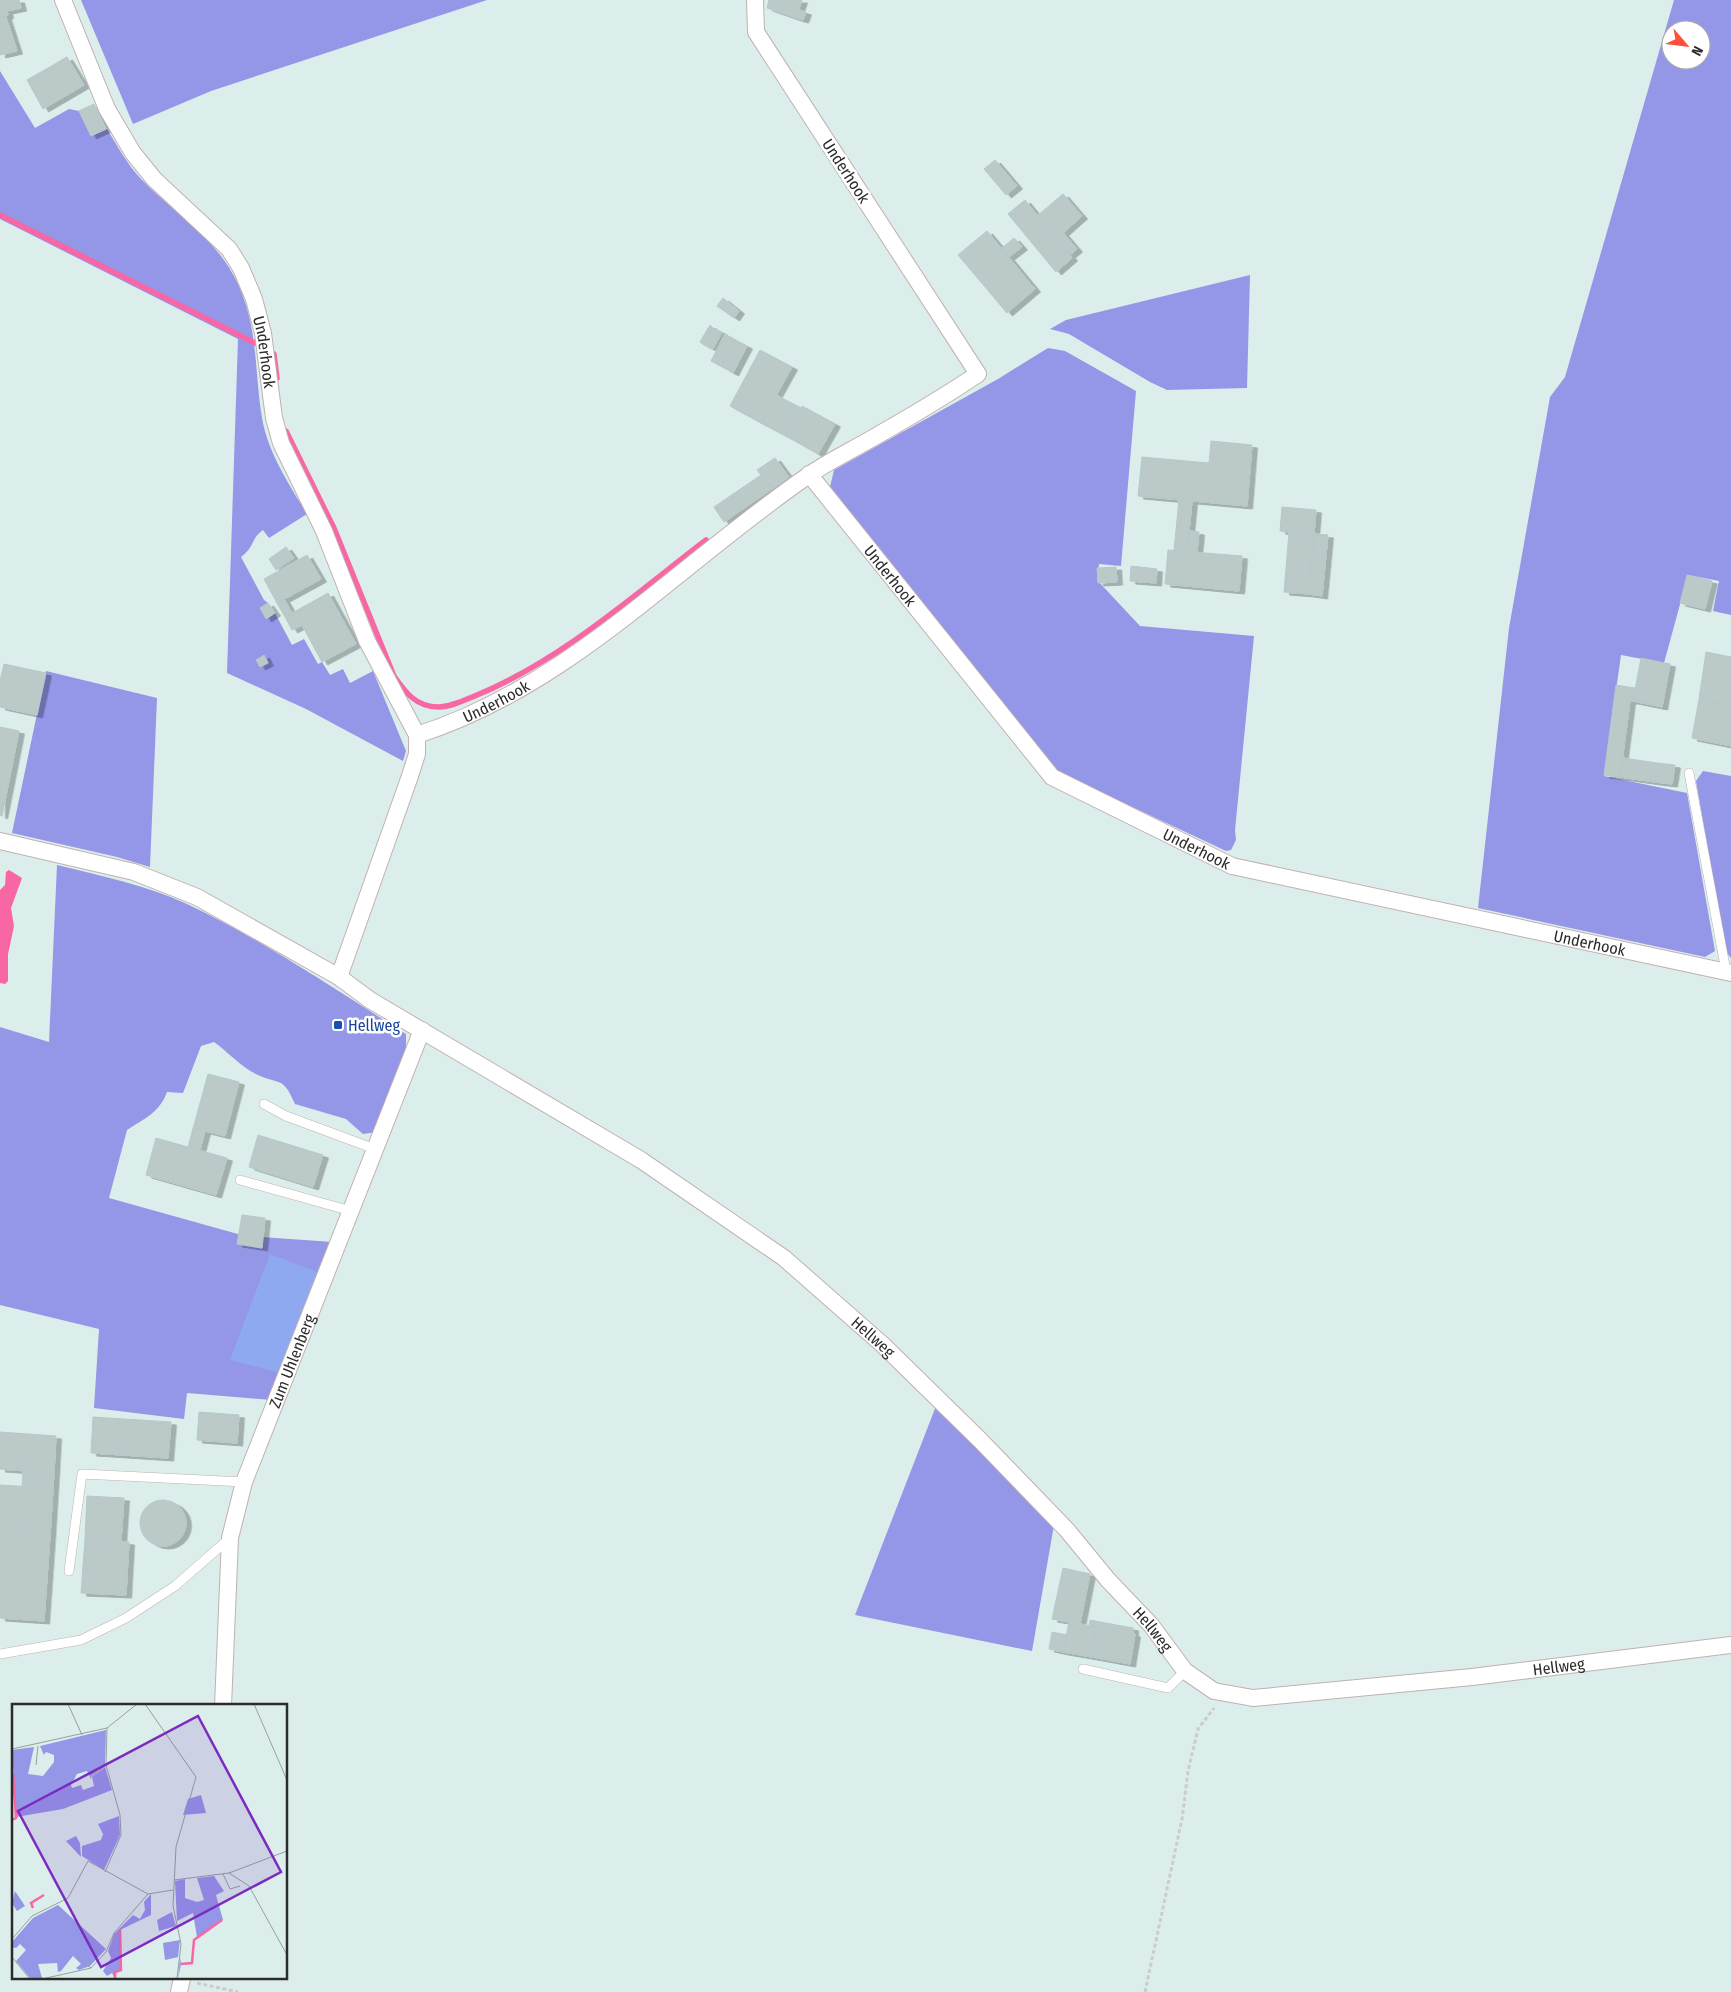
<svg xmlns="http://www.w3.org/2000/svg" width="1731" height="1992" font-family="'Fira Sans Condensed',sans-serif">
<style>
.green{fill:#9496e8;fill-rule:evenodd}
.pitch{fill:#8fa9f0}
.water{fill:#f867a4}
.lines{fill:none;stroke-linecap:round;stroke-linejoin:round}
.stream{stroke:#f867a4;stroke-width:5.5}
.building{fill:#bbc9c8;stroke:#b5c9c8;filter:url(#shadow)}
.service-casing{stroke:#c0b1b0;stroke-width:10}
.minor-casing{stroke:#c0b1b0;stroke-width:18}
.path{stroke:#ccc;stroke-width:3;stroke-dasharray:4 2.5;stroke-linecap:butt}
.service{stroke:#fff;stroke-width:9}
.minor{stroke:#fff;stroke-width:16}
.transit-dot{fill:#1a4fb4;stroke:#fff;stroke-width:2}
.labels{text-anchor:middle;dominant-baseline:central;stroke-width:5;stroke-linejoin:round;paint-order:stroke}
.street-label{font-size:16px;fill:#2b2b2b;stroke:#fff}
.transit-label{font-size:16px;fill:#164399;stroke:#fff;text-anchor:start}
.inset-river{fill:none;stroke:#f867a4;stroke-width:2.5}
.inset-road{fill:none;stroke:#95a09f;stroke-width:1}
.view{fill:#7b2cbf;fill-opacity:0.15;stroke:#7b2cbf;stroke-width:2.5}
.inset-edge{fill:none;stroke:#2b2b2b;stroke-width:2.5}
</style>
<defs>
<filter id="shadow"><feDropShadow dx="5.5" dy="3" stdDeviation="0" flood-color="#0004"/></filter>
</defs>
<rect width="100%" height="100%" fill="#dceeec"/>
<g class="green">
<path d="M81,0H487L211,91L133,124Z"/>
<path d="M1674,0H1731V615L1713,611L1719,581L1688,575L1664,663L1621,655L1604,776L1687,793L1715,951L1705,957L1478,908L1509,628L1550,397L1565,377ZM1671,30H1701V60H1671Z"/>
<path d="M0,71L35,128L69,109L79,111L91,136L107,129C118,147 127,164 141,179C175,214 217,238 238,284C259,331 254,370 262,418C268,453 289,484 307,514L269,538L263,530C251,538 255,547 241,557L264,600L268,603L260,608L266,618L275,613L292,645L304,639L318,664L322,662L330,675L343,669L350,683L373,671L406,751L403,761L306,709L227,673L238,339L0,219Z"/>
<path d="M1250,275L1247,388L1167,390L1150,382L1069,334L1050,329L1066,320Z"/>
<path d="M1048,348L1065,351L1136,391L1121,566L1099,564L1097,580L1140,626L1254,636L1235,830L1236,840L1231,850L1226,851L1056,771L830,487L834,470L998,379Z"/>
<path d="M46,671L157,698L150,867L117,857L12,833Z"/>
<path d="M1703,771L1731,776V958L1726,952L1696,781Z"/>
<path d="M57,865C101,876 146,885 187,904C263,940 334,989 406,1034V1051L377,1132L363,1134L346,1119L295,1104C283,1076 280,1085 258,1075C242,1068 228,1052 214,1042L201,1046L183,1093L167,1092C160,1112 144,1119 127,1130L109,1198L245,1236L333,1242L271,1400L187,1393L184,1419L94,1408L99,1329L0,1305V1027L49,1042Z"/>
<path d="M936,1406L1054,1525L1032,1651L855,1615Z"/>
</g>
<path class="pitch" d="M270,1254L320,1273L281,1373L230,1360Z"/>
<path class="water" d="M9,870L22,878L11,908L14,926L8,954V981L5,984L0,983V890L5,885L6,872Z"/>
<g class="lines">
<g class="stream">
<path d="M0,215L255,343"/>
<path d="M274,354L277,378"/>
<path d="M286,431L334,528L394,676C405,692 416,707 438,707C451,707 465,700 477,695C562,660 634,595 706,540"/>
</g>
</g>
<g class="building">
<path d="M0,0H19L21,8L7,11L8,15L0,17Z"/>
<path d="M769,0H802L796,18L767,8Z"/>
<path d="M799,10L806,12L803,20L796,18Z"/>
<path d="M8,15L6,17L17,51L0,55V17Z"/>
<path d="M67,57L84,85L43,109L27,80Z"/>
<path d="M94,104L106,129L91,136L79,111Z"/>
<path d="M995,160L1017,186L1006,195L984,169Z"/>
<path d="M1063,194L1082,216L1063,233L1059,228L1052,234L1037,216Z"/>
<path d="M1025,200L1072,258L1056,272L1008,214Z"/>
<path d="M1059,228L1077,249L1070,255L1052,234Z"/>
<path d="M987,231L1035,289L1007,313L958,255Z"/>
<path d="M1014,238L1022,247L1009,257L1002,248Z"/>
<path d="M723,298L739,311L734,318L717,306Z"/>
<path d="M710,325L713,328L704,345L700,342Z"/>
<path d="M713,328L722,332L713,349L704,345Z"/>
<path d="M725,334L735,340L721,366L711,361Z"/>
<path d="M735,340L747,346L733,373L721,366Z"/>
<path d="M760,350L792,367L761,423L730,406Z"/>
<path d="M776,395L801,408L786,436L761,423Z"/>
<path d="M802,406L835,424L818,454L786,436Z"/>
<path d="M1211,441L1252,445L1247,506L1138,496L1142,457L1209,463Z"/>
<path d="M775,458L789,477L772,489L757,470Z"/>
<path d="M761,475L772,489L724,522L714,507Z"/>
<path d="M1179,500L1192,501L1187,551L1174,550Z"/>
<path d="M1282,507L1316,510L1314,534L1280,531Z"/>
<path d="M1189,531L1199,532L1197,552L1187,551Z"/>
<path d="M1289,532L1314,534L1309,594L1284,592Z"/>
<path d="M1314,534L1328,535L1322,596L1309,594Z"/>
<path d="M286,547L294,558L276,570L269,559Z"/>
<path d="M1168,550L1242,556L1239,591L1165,584Z"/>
<path d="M307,555L321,579L277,603L264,579Z"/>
<path d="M1131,566L1157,569L1156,583L1130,581Z"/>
<path d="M1116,567L1117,582L1098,583L1097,568Z"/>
<path d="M1687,575L1712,581L1705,609L1680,603Z"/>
<path d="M328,593L356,644L322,662L302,625L292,630L285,617Z"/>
<path d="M284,599L292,613L285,617L277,603Z"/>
<path d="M268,603L275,613L266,619L260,608Z"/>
<path d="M1706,652L1731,657V706L1699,699Z"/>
<path d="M264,655L268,663L260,667L256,660Z"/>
<path d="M1641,658L1670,664L1662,707L1633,701Z"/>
<path d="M4,664L46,673L37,715L0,707V681Z"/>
<path d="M1616,685L1635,688L1633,701H1630L1620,777L1604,775Z"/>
<path d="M1699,699L1731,706V746L1692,738Z"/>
<path d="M0,727L19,731L2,816L0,815Z"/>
<path d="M1623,758L1657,763L1655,782L1620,777Z"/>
<path d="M1657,763L1675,765L1672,784L1655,782Z"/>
<path d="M208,1074L239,1082L225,1136L205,1131L200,1150L188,1147Z"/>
<path d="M258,1135L323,1155L313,1187L249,1167Z"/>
<path d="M156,1138L227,1158L216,1195L146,1175Z"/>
<path d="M242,1215L265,1218L262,1248L237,1244Z"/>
<path d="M199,1412L239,1415L237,1443L197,1440Z"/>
<path d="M93,1417L171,1422L168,1458L91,1453Z"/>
<path d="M0,1432L56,1436L54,1473L0,1469Z"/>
<path d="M23,1471L54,1473L53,1488L22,1486Z"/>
<path d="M0,1485L53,1488L50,1536L0,1533Z"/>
<path d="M87,1496L124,1498L121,1541L85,1539Z"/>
<circle cx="163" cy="1523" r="23"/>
<path d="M0,1533L50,1536L44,1621L0,1618Z"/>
<path d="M85,1539L129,1542L126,1595L81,1593Z"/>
<path d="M1063,1568L1090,1574L1080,1624L1052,1619Z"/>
<path d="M1090,1620L1122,1626L1121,1632L1089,1626Z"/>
<path d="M1069,1622L1097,1627L1092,1657L1063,1652Z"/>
<path d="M1122,1626L1133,1628V1634H1135L1130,1664L1092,1657L1097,1627L1121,1632Z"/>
<path d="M1052,1632L1067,1635L1063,1652L1049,1649Z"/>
</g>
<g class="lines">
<g class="service-casing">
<g id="service">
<path d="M1689,773L1726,971"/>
<path d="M264,1104L286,1116L375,1149"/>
<path d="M240,1180L351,1211"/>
<path d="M69,1571L82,1474L244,1482"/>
<path d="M0,1654L81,1640L126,1618L175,1586L230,1538"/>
<path d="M1083,1669L1168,1688L1185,1671"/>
</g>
</g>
<g class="minor-casing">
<g id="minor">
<path id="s1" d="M63,0L107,109L133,153L154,179L229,249L241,268L254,299L263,333L274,418L281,443L324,531L367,641L417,735V754L410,776L339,977"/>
<path id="s2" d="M809,474L1052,777L1232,866L1731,973"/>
<path id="s3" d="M417,735C569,687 680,563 809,475C826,463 846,453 864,443C903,421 941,399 978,374L756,32L755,0"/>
<path id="s4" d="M0,841L134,872L197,897L339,977L370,1000L641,1160L784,1258L883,1345L980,1440L1067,1530L1108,1580L1151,1625L1185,1671L1214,1691L1253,1698L1472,1677L1731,1645"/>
<path id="s5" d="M223,1706L230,1538L244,1482L422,1030"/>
<path d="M179,1992L182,1978"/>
</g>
</g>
<g class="path">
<path d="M197,1983L238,1992"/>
<path d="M1145,1992L1182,1819L1188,1771L1198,1729L1214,1708"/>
</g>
<use href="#service" class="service"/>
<use href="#minor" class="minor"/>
</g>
<rect class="transit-dot" x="333" y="1020" width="10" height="10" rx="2.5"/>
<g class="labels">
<g class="street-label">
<text transform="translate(846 171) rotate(57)">Underhook</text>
<text stroke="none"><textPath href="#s1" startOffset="415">Underhook</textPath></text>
<text stroke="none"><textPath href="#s2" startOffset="130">Underhook</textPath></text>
<text stroke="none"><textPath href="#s3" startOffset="86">Underhook</textPath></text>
<text stroke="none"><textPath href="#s2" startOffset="550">Underhook</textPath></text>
<text stroke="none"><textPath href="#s2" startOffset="955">Underhook</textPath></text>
<text stroke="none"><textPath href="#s4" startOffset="1014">Hellweg</textPath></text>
<text stroke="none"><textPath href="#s5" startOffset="356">Zum Uhlenberg</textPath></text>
<text stroke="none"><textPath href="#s4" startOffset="1419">Hellweg</textPath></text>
<text stroke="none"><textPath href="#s4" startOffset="1854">Hellweg</textPath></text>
</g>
<g class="transit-label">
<text x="348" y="1025">Hellweg</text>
</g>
</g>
<g transform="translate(12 1704)">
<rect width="275" height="275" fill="#dceeec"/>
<path d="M94,26L93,61L78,73L75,67L65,70L59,81L60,84L69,81L71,86L82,82L80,73L93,63L100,86L51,105L4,113L0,46L22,43L16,70L31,72L42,58V51L34,48L32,51L28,42ZM189,91L194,109L171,111L176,95ZM107,112L108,131L92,166L70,152V142L89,136L91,130L86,120ZM64,132L68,139L69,153L54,137ZM202,172L212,187L204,191L211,216L183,236L180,259L169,260L166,275L168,254L169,259H179L182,236L185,233L181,209L165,217L163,177L173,175V194L185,198L192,196L185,174ZM3,187L13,202L5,207L0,199ZM139,190V211L108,226L109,267L104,268L103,275L100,269L95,272L91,267L99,254L96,247L102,230L121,211L128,215L133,206L132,198ZM46,201L94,245L78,262L67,266L64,264L69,260L61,252L49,267L46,268L45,259L26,260L30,274L19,275L4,257L14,246L8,240L4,244L0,243V238L21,214ZM160,208L164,222L147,227L145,216ZM168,236L166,253L153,256L151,239Z" fill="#9496e8"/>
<path class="inset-river" d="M0,116L4,114L1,69M21,204L19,199L32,191M169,260L180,259L182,236L210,216M103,275V268L109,266L108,225"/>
<path class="inset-road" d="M56,0L70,31M133,0L184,73L164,143L161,202L169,240L165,275M242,0L275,76M0,45L95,24L125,0M24,61L26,42M78,74L94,61M93,168L109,131L108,111L94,61L95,24M217,169L237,182L275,251M211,170L218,185L228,182M162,176L217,169L275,147M0,235L20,212L56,194L76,157L136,190M0,253L18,275M65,253L79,264M30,275L79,264L94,248L102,229L136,190L161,186"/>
<path class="view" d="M186,12L269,168L89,263L6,107Z"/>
<rect width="275" height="275" class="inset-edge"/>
</g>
<g transform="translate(1686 45) rotate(118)"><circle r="24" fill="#ffffff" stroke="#aaaaaa"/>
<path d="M0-4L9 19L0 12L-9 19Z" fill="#ff5037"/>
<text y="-8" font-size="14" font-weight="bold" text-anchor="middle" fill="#2b2b2b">N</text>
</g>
</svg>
